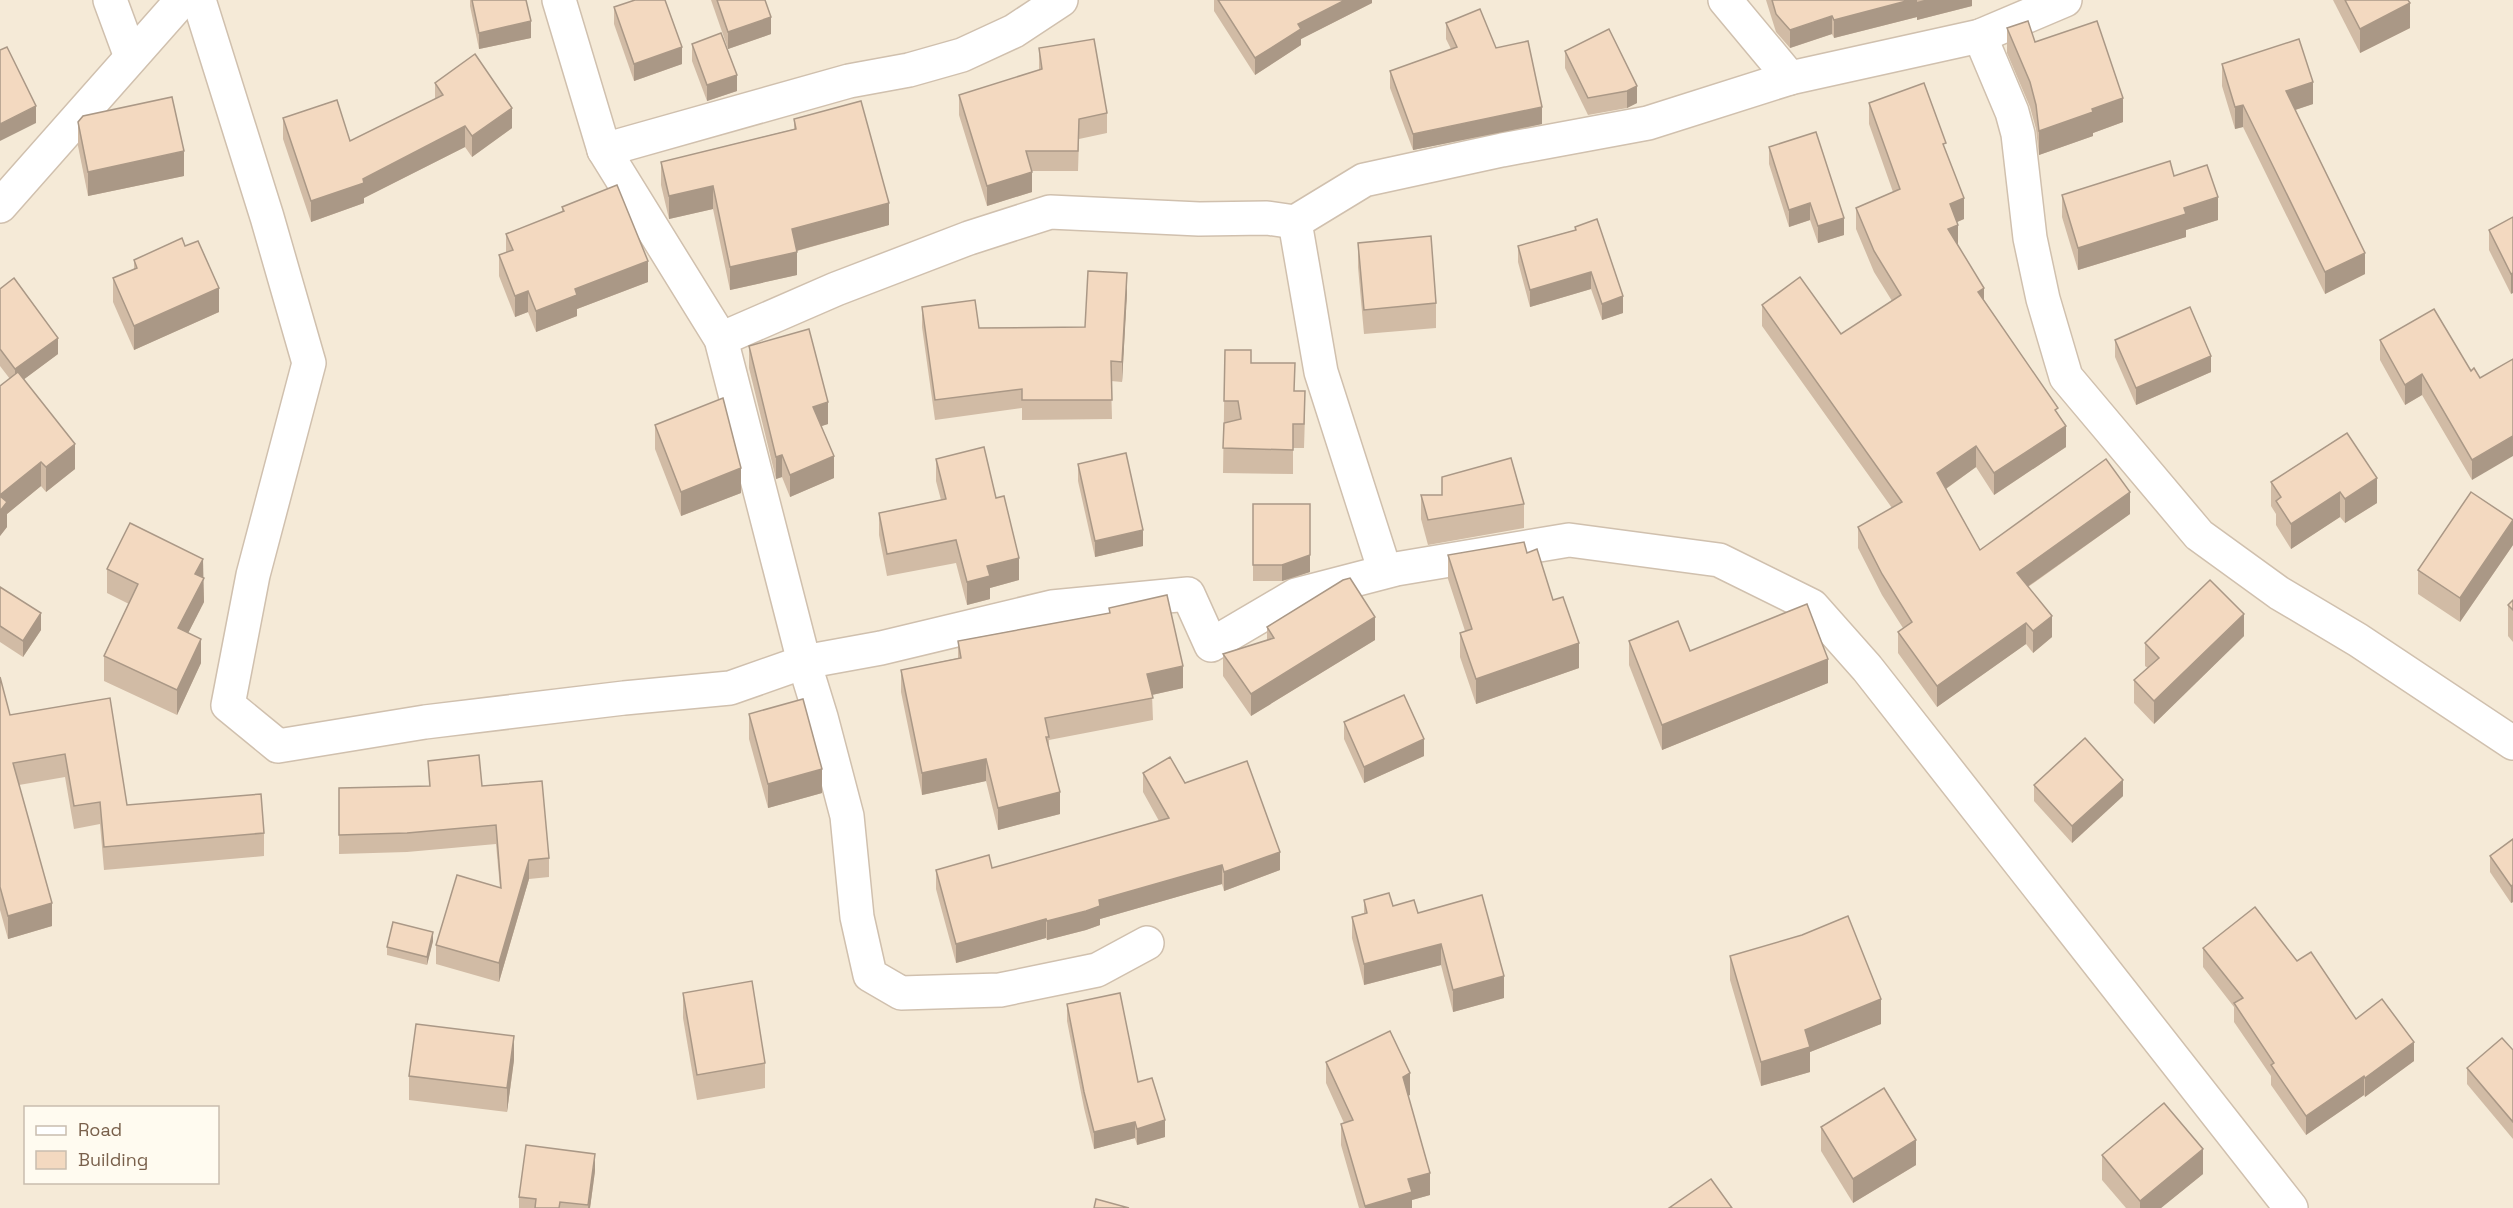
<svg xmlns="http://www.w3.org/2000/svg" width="2513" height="1208" font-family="'Space Grotesk',sans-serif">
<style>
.residential{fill:#f5ead7;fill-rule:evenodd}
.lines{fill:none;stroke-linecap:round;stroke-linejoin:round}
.minor-casing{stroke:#d0c0ae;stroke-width:36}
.minor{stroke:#fff;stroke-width:33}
.wall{fill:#d1bba5}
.shaded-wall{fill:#aa9886}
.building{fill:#f3d9c0;stroke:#aa9886;stroke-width:1.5}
</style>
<rect width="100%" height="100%" fill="#fdf7e9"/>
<path class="residential" d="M0,0H2513V1208H0ZM26,1108H218V1182H26Z"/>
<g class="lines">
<g class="minor-casing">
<g id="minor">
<path d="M110,0L131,57"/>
<path d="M199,0L267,217L309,363L253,575L228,705L278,746L425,722L624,698L730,688L804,662L881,648L1052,607L1188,594L1211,645L1296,595L1396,569L1569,540L1719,560L1812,606L1867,668L2291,1208"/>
<path d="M559,0L604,150L721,339L804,662L821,717L847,816L857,917L870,975L901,993L1000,990L1097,970L1147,943"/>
<path d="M1725,0L1790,78"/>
<path d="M1980,36L2012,112L2018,134L2030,238L2043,299L2066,377L2199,535L2279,593L2358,640L2513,743"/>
<path d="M604,150L849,81L909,70L962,55L1014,31L1061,0"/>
<path d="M0,206L182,0"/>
<path d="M1295,222L1321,372L1380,556L1382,572"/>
<path d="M721,339L836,289L969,238L1050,212L1199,219L1267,218L1295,222L1364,180L1502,150L1648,123L1790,78L1980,36L2065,0"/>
</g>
</g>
<use href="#minor" class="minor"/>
</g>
<g class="wall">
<path d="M470,0H526L531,38L479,49L470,6Z"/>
<path d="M711,0H765L771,34L728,49Z"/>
<path d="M1214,0H1372V3L1301,39V45L1255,75L1214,11Z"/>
<path d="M1766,0H1972V6L1917,20V17L1834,38L1832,34L1790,48L1776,32Z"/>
<path d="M2333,0H2408L2410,28L2360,53Z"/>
<path d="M614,7L682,64L634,81L614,24Z"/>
<path d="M1446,23L1496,48L1542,124L1413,150L1390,88V71L1451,49L1446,39Z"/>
<path d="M2007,28L2035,42L2123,122L2093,133V136L2039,155L2036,129L2030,107L2007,53Z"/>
<path d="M1609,29L1637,103L1627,108L1588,115L1565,68V51Z"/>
<path d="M692,44L737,91L707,101L692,61Z"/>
<path d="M1039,48L1107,113V133L1079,139L1078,171H1032V192L987,206L959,115V95L1039,70Z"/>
<path d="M2222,64L2313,104L2295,110L2365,274L2325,294L2243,127L2235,129L2222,86Z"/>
<path d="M435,83L512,128L472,157L465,147L364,198V203L311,222L283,139V118L350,141L435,99Z"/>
<path d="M1869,103L1946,151L1964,219L1957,222L1958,246L1984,300L2058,414L2066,447L1994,495L1976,467L1946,489L1980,550L2130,514L2028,587L2052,637L2033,653L2026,644L1937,707L1898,653V632L1903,628L1882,595L1858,548V527L1892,508L1762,326V305L1841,334L1892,301L1874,272L1856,229V208L1893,192L1869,124Z"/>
<path d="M794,119L889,225L797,251V275L730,290L713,209L669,219L661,185V162L794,129Z"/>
<path d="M78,122L184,176L88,196L78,146Z"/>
<path d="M1769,147L1844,235L1818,243L1810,220L1789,227L1769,164Z"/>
<path d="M2174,176L2218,220L2186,230V237L2078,270L2062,217V195Z"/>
<path d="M562,207L648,282L577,309V316L536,332L528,312L515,317L499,276V255L506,252V234L562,212Z"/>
<path d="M2513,217L2511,294L2489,250V230Z"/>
<path d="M1575,227L1623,313L1602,320L1591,289L1530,307L1518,262V246L1575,230Z"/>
<path d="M1358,243L1436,303V328L1364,334L1358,267Z"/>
<path d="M185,246L219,312L134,350L113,302V278L134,269V260Z"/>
<path d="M0,289L58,354L24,379L75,469L46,492L41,486L7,514V527L0,536L10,379L0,366Z"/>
<path d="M1127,293L1122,382L1111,381L1112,419L1022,420V408L935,420L922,327V307L979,328L1085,327Z"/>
<path d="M2115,340L2211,372L2136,405L2115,357Z"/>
<path d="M2380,340L2471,371L2480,378L2472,480L2422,395L2405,405L2380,360Z"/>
<path d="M749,346L828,424L821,426L834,478L790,497L782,477L776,479L749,368Z"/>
<path d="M1225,350L1251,363L1295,391L1305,416L1304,448H1293V474L1223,473Z"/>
<path d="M655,425L741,493L681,516L655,449Z"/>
<path d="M2347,433L2377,503L2345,523L2340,517L2291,549L2276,525V514L2271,506V482Z"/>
<path d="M936,459L996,498L1019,580L990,588V599L967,605L956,563L887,576L879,535V513L941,500L936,481Z"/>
<path d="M1078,464L1143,546L1095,557L1078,481Z"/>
<path d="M1421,495L1524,504V528L1428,545L1421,519Z"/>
<path d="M1253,504H1310V572L1282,581H1253Z"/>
<path d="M2513,545L2460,622L2418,594V570Z"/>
<path d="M1527,553L1553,600L1579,668L1476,704L1460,657V633L1465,631L1448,579V555Z"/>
<path d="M107,569L203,577L204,602L188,633L201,663L177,715L104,681V656L129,604L107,593Z"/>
<path d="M0,587L41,630L23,657L0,642Z"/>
<path d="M2513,600V642L2508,636V605Z"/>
<path d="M1109,608L1183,688L1152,695L1153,720L1049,740V748L1060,814L998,830L986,781L922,795L901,692V670L958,658V641L1109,613Z"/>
<path d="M1267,627L1375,640L1251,716L1223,676V654L1267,640Z"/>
<path d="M2244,636L2154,724L2134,703V680L2148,668L2145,666V643Z"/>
<path d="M1629,641L1690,651L1828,683L1662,750L1629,665Z"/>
<path d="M0,677L10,715L110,698L127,805L264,833V856L104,870L100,824L74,829L65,777L19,785L52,926L8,939L0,910Z"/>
<path d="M749,714L822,793L768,808L749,739Z"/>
<path d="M1344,722L1424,756L1364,783L1344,739Z"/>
<path d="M428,761L482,786L549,858V877L529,879L499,982L436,964V945L500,888L496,844L407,852L339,854V788L429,786Z"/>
<path d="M1143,773L1185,783L1280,870L1224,891L1222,884L1100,919V925L1086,930L1047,940L1046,938L956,963L936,889V870L992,868L1159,821L1143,792Z"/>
<path d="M2034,785L2123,796L2072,843L2034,801Z"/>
<path d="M2513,839V902L2511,903L2490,872V856Z"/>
<path d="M1364,900L1393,906L1418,913L1504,998L1453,1012L1441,965L1364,985L1352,938V917L1364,913Z"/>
<path d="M433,941L427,965L387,955V947Z"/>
<path d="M2203,948L2297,961L2356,1019L2414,1061L2365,1097L2364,1095L2306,1135L2271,1085V1076L2234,1022V1007L2203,967Z"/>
<path d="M1730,956L1881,1024L1810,1052V1072L1761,1086L1730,980Z"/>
<path d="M683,993L765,1063V1088L697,1100L683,1018Z"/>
<path d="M1067,1004L1138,1082L1165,1137L1137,1145L1135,1138L1094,1149L1084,1108L1067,1021Z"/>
<path d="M2513,1050V1139L2467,1084V1068Z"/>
<path d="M514,1060L507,1112L409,1100V1076Z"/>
<path d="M1326,1062L1410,1095L1408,1096L1430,1195L1412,1200V1208H1359L1341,1145V1124L1344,1123L1326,1083Z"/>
<path d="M1821,1127L1916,1165L1853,1203L1821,1151Z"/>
<path d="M2102,1155L2203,1174L2161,1208H2126L2102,1180Z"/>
<path d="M595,1171L590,1208H519V1197Z"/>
</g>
<g class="shaded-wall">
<path d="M1345,0H1372V3L1301,39V45L1255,75V58L1298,24Z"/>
<path d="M1910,0H1917V17L1834,38V20Z"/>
<path d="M1924,0H1972V6L1917,20V2Z"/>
<path d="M2410,3V28L2360,53V29Z"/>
<path d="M1832,16V34L1790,48V30Z"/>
<path d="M771,17V34L728,49V32Z"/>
<path d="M531,21V38L479,49V33Z"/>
<path d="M682,47V64L634,81V64Z"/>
<path d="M737,75V91L707,101V85Z"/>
<path d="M2313,82V104L2286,113V91Z"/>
<path d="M1637,86V103L1627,108V91Z"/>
<path d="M2123,98V122L2093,133V136L2039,155V131L2092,109Z"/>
<path d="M2243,105V127L2235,129V107Z"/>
<path d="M36,106V123L0,141V124Z"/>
<path d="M1542,107V124L1413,150V134Z"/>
<path d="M512,108V128L472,157V136Z"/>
<path d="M465,126V147L364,198V203L311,222V201L363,179Z"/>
<path d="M184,151V176L88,196V172Z"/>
<path d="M1032,172V192L987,206V186Z"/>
<path d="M713,186V209L669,219V196Z"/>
<path d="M2218,197V220L2186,230V237L2078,270V248L2184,208Z"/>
<path d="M1964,198V219L1950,225V204Z"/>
<path d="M889,203V225L792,252V229Z"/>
<path d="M1810,203V220L1789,227V210Z"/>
<path d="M1844,218V235L1818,243V226Z"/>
<path d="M1958,225V246L1948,229Z"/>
<path d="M797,252V275L730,290V267Z"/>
<path d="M2365,253V274L2325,294V272Z"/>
<path d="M648,261V282L577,309V316L536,332V311L575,289Z"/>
<path d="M1591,272V289L1530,307V290Z"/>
<path d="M1127,273V293L1122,382V362Z"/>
<path d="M2513,273V293L2511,294V274Z"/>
<path d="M219,288V312L134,350V326Z"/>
<path d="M1984,288V310L1978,292Z"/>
<path d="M528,291V312L515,317V296Z"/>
<path d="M1623,296V313L1602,320V304Z"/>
<path d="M58,338V354L15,386V369Z"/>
<path d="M2211,356V372L2136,405V388Z"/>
<path d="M2422,374V395L2405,405V385Z"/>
<path d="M828,402V424L813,429V407Z"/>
<path d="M2066,426V447L1994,495V473Z"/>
<path d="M2513,436V456L2472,480V460Z"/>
<path d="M75,444V469L46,492V467Z"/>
<path d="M1976,446V467L1937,495V473Z"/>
<path d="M782,455V477L776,479V457Z"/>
<path d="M834,456V478L790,497V475Z"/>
<path d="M41,462V486L7,514V527L0,536V495Z"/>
<path d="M741,468V493L681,516V492Z"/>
<path d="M2377,478V503L2345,523V499Z"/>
<path d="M2130,492V514L2017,594V573Z"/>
<path d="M2340,492V517L2291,549V524Z"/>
<path d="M2513,520V545L2460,622V598Z"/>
<path d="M1143,530V546L1095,557V541Z"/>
<path d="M1310,555V572L1282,581V565Z"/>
<path d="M1019,558V580L990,588V599L967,605V582L987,566Z"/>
<path d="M203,559L204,602L178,653V628L195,574Z"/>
<path d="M41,613V630L23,657V641Z"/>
<path d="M2244,614V636L2154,724V701Z"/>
<path d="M2052,616V637L2033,653V631Z"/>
<path d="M1375,617V640L1251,716V694Z"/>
<path d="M2026,623V644L1937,707V686Z"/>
<path d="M201,639V663L177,715V690Z"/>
<path d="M1579,643V668L1476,704V679Z"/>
<path d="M1828,659V683L1662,750V725Z"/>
<path d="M1183,666V688L1147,696V674Z"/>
<path d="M1424,739V756L1364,783V767Z"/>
<path d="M986,759V781L922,795V773Z"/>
<path d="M822,769V793L768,808V784Z"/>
<path d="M2123,780V796L2072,843V826Z"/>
<path d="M1060,792V814L998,830V808Z"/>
<path d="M1280,852V870L1224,891V872Z"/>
<path d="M529,860V879L499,982V963Z"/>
<path d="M1222,865V884L1100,919V925L1086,930L1047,940V921L1099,900Z"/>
<path d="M2513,885V902L2511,903V886Z"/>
<path d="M52,903V926L8,939V916Z"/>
<path d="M1046,919V938L956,963V944Z"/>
<path d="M433,932V941L427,965V957Z"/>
<path d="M1441,944V965L1364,985V964Z"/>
<path d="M1504,976V998L1453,1012V990Z"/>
<path d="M1881,999V1024L1810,1052V1072L1761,1086V1062L1805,1030Z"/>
<path d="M514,1036V1060L507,1112V1088Z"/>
<path d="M2414,1042V1061L2365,1097V1078Z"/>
<path d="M1410,1073V1095L1403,1098V1077Z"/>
<path d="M2364,1076V1095L2306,1135V1116Z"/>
<path d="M1165,1120V1137L1137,1145V1129Z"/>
<path d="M1135,1122V1138L1094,1149V1132Z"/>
<path d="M1916,1140V1165L1853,1203V1179Z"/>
<path d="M2203,1149V1174L2161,1208H2140V1201Z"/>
<path d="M595,1154V1171L590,1208H588Z"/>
<path d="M1430,1173V1195L1412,1200V1208H1365V1206L1408,1179Z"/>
</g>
<g class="building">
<path d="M472,0H526L531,21L479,33Z"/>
<path d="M635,0H665L682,47L634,64L614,7Z"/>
<path d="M717,0H765L771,17L728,32Z"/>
<path d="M1218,0H1345L1298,24L1301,29L1255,58Z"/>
<path d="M1772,0H1910L1834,20L1832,16L1790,30L1776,14Z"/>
<path d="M2345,0H2408L2410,3L2360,29Z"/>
<path d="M1480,9L1496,48L1528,41L1542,107L1413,134L1390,71L1457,47L1446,23Z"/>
<path d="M2028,21L2035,42L2097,21L2123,98L2092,109L2093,112L2039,131L2036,105L2030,82L2007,28Z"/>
<path d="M1609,29L1637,86L1627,91L1588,98L1565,51Z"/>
<path d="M721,33L737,75L707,85L692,44Z"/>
<path d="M1094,39L1107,113L1079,119L1078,151H1026L1032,172L987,186L959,95L1042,69L1039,48Z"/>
<path d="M2299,39L2313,82L2286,91L2365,253L2325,272L2243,105L2235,107L2222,64Z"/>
<path d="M7,47L36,106L0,124V50Z"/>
<path d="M475,54L512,108L472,136L465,126L363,179L364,183L311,201L283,118L337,100L350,141L443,95L435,83Z"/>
<path d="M1924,83L1946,143L1943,144L1964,198L1950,204L1958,225L1948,229L1984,288L1978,292L2058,408L2055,410L2066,426L1994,473L1976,446L1937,473L1980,550L2106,459L2130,492L2017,573L2052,616L2033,631L2026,623L1937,686L1898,632L1912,622L1882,574L1858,527L1902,502L1762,305L1800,277L1841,334L1901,295L1874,251L1856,208L1900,189L1869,103Z"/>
<path d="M172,97L184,151L88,172L78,122L83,116Z"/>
<path d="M861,101L889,203L792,229L797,252L730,267L713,186L669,196L661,162L796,129L794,119Z"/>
<path d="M1816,132L1844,218L1818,226L1810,203L1789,210L1769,147Z"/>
<path d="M2170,161L2174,176L2207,165L2218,197L2184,208L2186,214L2078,248L2062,195Z"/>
<path d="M617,185L648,261L575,289L577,295L536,311L528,291L515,296L499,255L513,250L506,234L564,211L562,207Z"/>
<path d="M2513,217V273L2511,274L2489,230Z"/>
<path d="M1597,219L1623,296L1602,304L1591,272L1530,290L1518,246L1576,230L1575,227Z"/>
<path d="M1431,236L1436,303L1364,310L1358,243Z"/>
<path d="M182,238L185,246L198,241L219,288L134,326L113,278L137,268L134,260Z"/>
<path d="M1088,271L1127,273L1122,362L1111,361L1112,400H1022V389L935,400L922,307L975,300L979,328L1085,327Z"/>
<path d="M14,278L58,338L15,369L0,349V289Z"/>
<path d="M2190,307L2211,356L2136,388L2115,340Z"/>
<path d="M2434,309L2471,371L2474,368L2480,378L2513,359V436L2472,460L2422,374L2405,385L2380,340Z"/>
<path d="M809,329L828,402L813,407L834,456L790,475L782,455L776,457L749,346Z"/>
<path d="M1225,350H1251V363H1295L1294,391H1305L1304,424H1293V450L1223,448L1224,423L1241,419L1238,401H1224Z"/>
<path d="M18,372L75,444L46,467L41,462L0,495V386Z"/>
<path d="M723,398L741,468L681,492L655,425Z"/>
<path d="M2347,433L2377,478L2345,499L2340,492L2291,524L2276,501L2281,497L2271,482Z"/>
<path d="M984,447L996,498L1004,496L1019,558L987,566L990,576L967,582L956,540L887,554L879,513L946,499L936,459Z"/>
<path d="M1126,453L1143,530L1095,541L1078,464Z"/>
<path d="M1511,458L1524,504L1428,520L1421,495H1442V477Z"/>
<path d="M2471,492L2513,520L2460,598L2418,570Z"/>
<path d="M0,496L7,502L0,511Z"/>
<path d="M1253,504H1310V555L1282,565H1253Z"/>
<path d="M130,523L203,559L195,574L204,578L178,628L201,639L177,690L104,656L138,584L107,569Z"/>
<path d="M1524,542L1527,553L1537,549L1553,600L1563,597L1579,643L1476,679L1460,633L1472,629L1448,555Z"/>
<path d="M1350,578L1375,617L1251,694L1223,654L1274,638L1267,627L1343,580Z"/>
<path d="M2210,580L2244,614L2154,701L2134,680L2159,658L2145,643Z"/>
<path d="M0,587L41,613L23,641L0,626Z"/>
<path d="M1167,595L1183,666L1147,674L1153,698L1045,718L1049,737H1046L1060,792L998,808L986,759L922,773L901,670L961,658L958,641L1110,613L1109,608Z"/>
<path d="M2513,600V610L2508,605Z"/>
<path d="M1807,604L1828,659L1662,725L1629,641L1678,621L1690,651Z"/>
<path d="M0,677L10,715L110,698L127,805L261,794L264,833L104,847L100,802L74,806L65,754L13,763L52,903L8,916L0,887Z"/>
<path d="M1404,695L1424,739L1364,767L1344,722Z"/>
<path d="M803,699L822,769L768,784L749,714Z"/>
<path d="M2085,738L2123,780L2072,826L2034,785Z"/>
<path d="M479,755L482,786L542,781L549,858L529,860L499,963L436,945L457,875L501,888L496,825L407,833L339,835V788L430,786L428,761Z"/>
<path d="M1170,757L1185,783L1247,761L1280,852L1224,872L1222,865L1099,900L1100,906L1086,911L1047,921L1046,919L956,944L936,870L989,855L992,868L1169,818L1143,773Z"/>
<path d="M2513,839V885L2511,886L2490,856Z"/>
<path d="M1389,893L1393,906L1414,900L1418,913L1482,895L1504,976L1453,990L1441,944L1364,964L1352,917L1367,913L1364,900Z"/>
<path d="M2255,907L2297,961L2311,952L2356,1019L2382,999L2414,1042L2365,1078L2364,1076L2306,1116L2271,1065L2274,1063L2234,1003L2243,998L2203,948Z"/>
<path d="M1848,916L1881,999L1805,1030L1810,1047L1761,1062L1730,956L1802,935Z"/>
<path d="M393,922L433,932L427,957L387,947Z"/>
<path d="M752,981L765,1063L697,1075L683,993Z"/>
<path d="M1120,993L1138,1082L1152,1078L1165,1120L1137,1129L1135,1122L1094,1132L1084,1092L1067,1004Z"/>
<path d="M416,1024L514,1036L507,1088L409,1076Z"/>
<path d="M1390,1031L1410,1073L1403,1077L1430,1173L1408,1179L1412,1192L1365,1206L1341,1124L1353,1120L1326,1062Z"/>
<path d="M2502,1038L2513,1050V1122L2467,1068Z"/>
<path d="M1884,1088L1916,1140L1853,1179L1821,1127Z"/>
<path d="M2164,1103L2203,1149L2140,1201L2102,1155Z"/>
<path d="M526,1145L595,1154L588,1205L560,1202L559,1208H535L536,1199L519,1197Z"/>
<path d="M1711,1179L1732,1208H1669Z"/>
<path d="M1096,1199L1129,1208H1094Z"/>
</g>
<rect x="24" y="1106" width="195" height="78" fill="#fffbf0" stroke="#c9bdae" stroke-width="1.5"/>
<rect x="36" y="1126" width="30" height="9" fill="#ffffff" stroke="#c9bdae" stroke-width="1.5"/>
<text x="78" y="1136" font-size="18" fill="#79604b">Road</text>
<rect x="36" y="1151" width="30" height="18" fill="#f3d9c0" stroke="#c9bdae" stroke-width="1.5"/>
<text x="78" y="1166" font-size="18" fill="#79604b">Building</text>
</svg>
